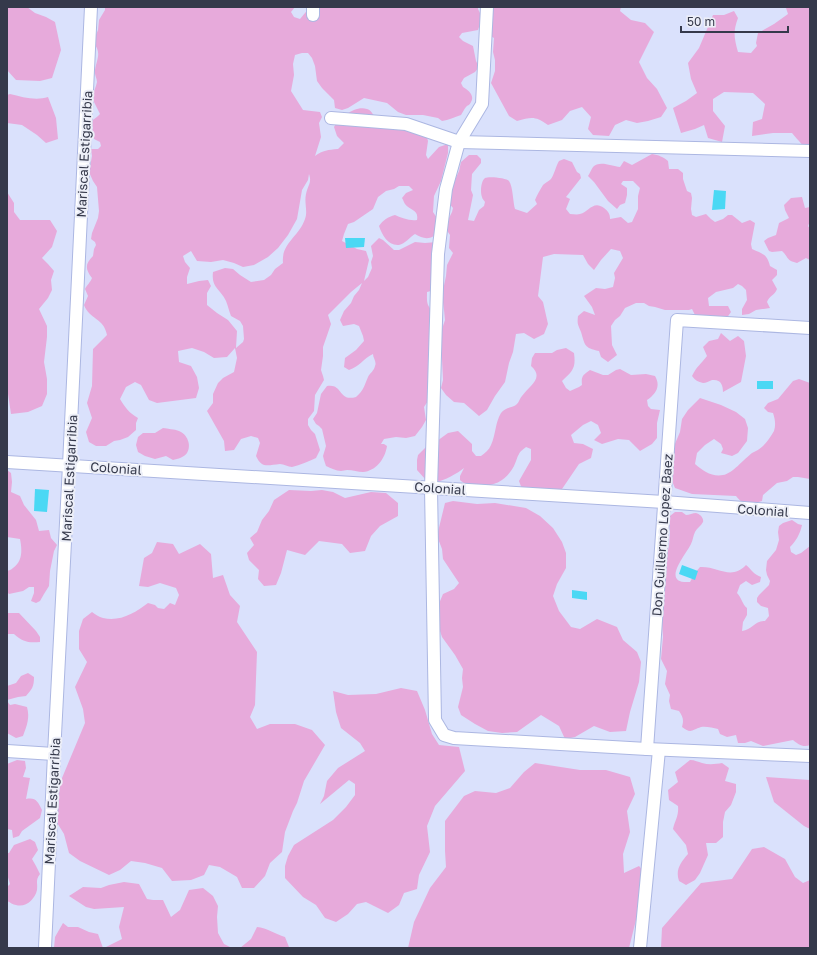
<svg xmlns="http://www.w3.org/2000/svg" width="817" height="955" font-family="'Golos Text',sans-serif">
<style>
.green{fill:#e7aadb;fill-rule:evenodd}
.water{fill:#4ad8f4}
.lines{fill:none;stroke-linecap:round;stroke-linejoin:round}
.minor-casing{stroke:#acb7e2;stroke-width:14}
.minor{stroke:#fff;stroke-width:12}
.labels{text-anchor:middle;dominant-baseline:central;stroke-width:4;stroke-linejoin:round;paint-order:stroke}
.street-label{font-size:13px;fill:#35394b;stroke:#edeff8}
</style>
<rect width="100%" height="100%" fill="#dae1fc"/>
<g class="green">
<path d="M7,7H27L35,13L46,17L55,22L61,50L52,78L40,81L16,80L7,70Z"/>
<path d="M105,7H295L291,12L294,17L300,19L310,7H478V9L482,17V20L493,7H621L620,11L631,20L645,23L654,32L639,62L647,78L657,89L667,108L661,117L648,121L637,123L626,120L615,125L609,136L593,135L588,129L591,117L582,107L570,111L562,120L548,125C535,116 532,117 517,121L509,116L491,83L495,71V60L493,52L494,38L479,29L480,24L478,30L462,33L459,37L463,41L473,46L476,61L479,67L475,72L464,78L461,83L463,87C468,90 475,95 471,102C469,106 469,104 466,107C464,109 463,112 461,115C454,117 449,120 442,121L438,118L423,115H406L398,112L387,103L364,98L348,108L342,110L335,108L334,100L322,88L317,81L315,66L312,58L308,53H302L295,55L293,64L294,75L291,91L303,110L320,112L322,117L319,123L321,137L315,156C323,150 328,150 338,149L344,143L337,136L334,127C340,118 355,105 367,109C371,110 373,114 375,118L425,131L428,141L426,155L428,159L439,147L448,144V153L441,181L434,196L433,212L437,218L434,236C427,240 422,238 415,234C410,237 405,244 399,245C388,246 382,235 379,226C383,220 388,217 395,215C402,218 409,221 417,220C419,209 410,211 405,204C404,203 403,199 402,198L406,193L413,190L409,186H399L394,189L386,191L378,197L373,209L354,222L348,224L344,234L342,241L357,249L366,251L369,260L364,281L368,277L372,268L371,262L373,256L371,246L379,238L383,240L394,250H399L415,242L425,243L437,242L444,267L443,273L431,291L427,292C427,302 426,304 433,312L437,387L424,407L426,420L422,427L415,436L406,438L396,437L384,439L381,444H384L387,446C385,459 376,471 363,472C358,472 353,470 347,470C345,470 343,471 341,471C336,471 331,468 326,466L324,460L323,456L326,446L322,429L319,426L316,424L313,419L317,413L321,394L327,386C343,383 338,402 356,397C364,390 364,386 368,377C370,373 374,371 375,366C377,362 373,358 373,354C364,358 359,367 349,370L344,367L345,358L356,350L364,341L363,336L359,326L354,324L343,326L340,320L344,311L351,303L354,296L359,290L362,283L351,292L328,315L331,324L323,347V356L321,370L323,376L324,380L315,395L314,411L308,419V425L311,430L315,434L320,450L316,458C309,461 300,465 292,467C288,467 284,464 280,464C268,465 262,469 256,456L260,443L258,438L251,436L241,439L234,450L225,451L224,441L207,411L213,403V394L218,383L223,378L234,372L237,358L235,348L227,357L214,358L204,352L192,348L178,351L179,362L191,366L197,377L199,388L196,398L157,403L149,400L141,385L135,382L126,387L120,399C125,407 129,413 138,418L136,423V430L128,437L120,440L114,441L106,446H96L89,442L86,432L92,418L87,403L92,386L93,349L107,335C104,318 89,319 84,305L88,296L85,289C87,285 90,283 92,278C85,269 85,264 93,256L94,249L96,245L95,242L91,239L92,233L98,218L99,211L97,187L93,181L89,172L92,156L91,149H98L101,146L100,142L94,139L92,133L93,127L90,124C93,118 96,119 100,114L92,98C93,93 96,87 97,82C97,78 94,74 95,70C97,58 102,53 93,42L98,30L99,20L105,10ZM309,174C312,183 308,185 306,194C304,203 308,211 305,219C299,237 281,243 283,263L275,269L271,275L264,280L251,282L240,275L233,269L225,268L213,272C211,288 220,288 226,301C228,306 229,311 231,316L240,321L243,326L244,339L243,342L236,348L237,331L228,320L217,313L207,305V293L211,286L208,280L199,281L187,284V277L190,268L185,262L183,256L191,251L197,261L211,262L223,260L234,263L243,267L254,265L268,257L278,248L288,235L297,219L302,190L308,180Z"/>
<path d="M783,7H810V155C805,146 798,141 792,133H773L752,136L753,122L762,119L765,104L753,93L724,92L713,99V111L725,126L722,142L708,138L704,125L695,129L681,133L673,108L686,101L697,93L691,79L688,63L699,48L713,15H724L734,11L738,18C733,31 734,38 738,52L751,53L757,46L756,43L758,33L774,24L788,14L786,8Z"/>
<path d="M10,94C22,97 36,101 48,97L56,118L58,139L46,143L37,135L22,125L7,123V95Z"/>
<path d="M652,154C659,155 663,157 668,161L669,169H678L683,173V179L687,191L691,193L692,198L691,209L692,215L696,217L706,214L711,219L715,222L723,219L728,215H732L742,223L750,220L755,223L751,244L752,249C763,254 767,254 770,266L777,270V275L772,280L777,289C775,295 769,296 767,302L770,308L756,310L749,314L742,315V309L747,300L746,290L742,286L738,284L733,288L716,292L708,298L709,306H728L731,312L726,319H697L692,309L689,310H665L655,307L649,306L644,303H636L625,308L620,316L615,320L611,326L612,345L617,355L608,362L601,357L599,351C584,348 585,345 581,332C578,324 577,325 578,316L584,311L595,315L592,307L584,296L596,288L605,289L613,287L615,278L614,273L623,258L620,251L611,249L601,260L594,270L588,264L583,255L554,254L543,257L538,296L543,302L548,324L544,334L534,339L524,333L516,334L513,352L509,363L505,382L495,396L487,410L479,416L464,403L454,402L446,395L441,388L443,380L442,359L440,349V335L445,320L444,310L442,295L446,276L447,265L453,253L449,248L450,235L446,229L448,220L452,212L453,208L448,202L447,198L459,171L461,162L469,155H477L481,159V163L472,174L471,190L473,195L468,220L474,221L479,210L484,206L485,202C484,200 482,199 482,197C480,192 481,181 485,178C489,176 507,178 509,181C513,186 513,203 515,209L527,213L537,204L535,200C537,195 540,190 543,185C545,183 549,181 551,179C554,175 556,166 559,161L564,159L572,162L577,172L580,174L581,178L566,197L570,199L566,209L570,214C573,214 577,215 580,214C589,212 593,200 604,208C608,211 610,214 610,219L621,217L628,223L632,222L638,209V196L640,188L633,181H623L621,184L627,188V195L625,203L620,205L617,209L608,201L594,182L588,176C590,173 591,170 593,167C599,160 612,166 620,167L624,161L632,165Z"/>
<path d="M7,192L14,203V212L20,220H50L57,231L52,247L42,258L48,264L54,271L51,280L52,290L48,298L39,309L47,326V337L44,362L47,379V394L42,406L28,412L11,414L7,387Z"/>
<path d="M802,197L805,208L810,207V221L808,226L810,229V260L806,258L797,263C785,260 789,257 782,251L772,252L769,251L764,241L768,238L776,235L779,223L789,218L785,210L784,205L791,198Z"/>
<path d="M721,333L730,341L738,336L744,341L746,356L741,382L723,392C723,385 721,379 712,380C709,381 706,383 703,383C698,382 695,380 692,376C696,367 701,364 707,356L703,347L709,341L718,339Z"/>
<path d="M566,348L574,353C576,368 573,371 562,381L566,388L570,391L579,387L582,385C581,376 583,375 590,370L603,375H608L616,370L620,369L631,375L646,374L655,376C661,386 656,394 647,400L648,406L651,409L660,410L657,423V438L652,444L640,451L629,440L618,439L602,444L594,440L601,433L598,425L591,421L583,425L571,435L574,443L583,444L593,449L591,458L579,464L562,489L550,492L522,489L519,481L531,460V449L526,447C524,449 520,451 519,454C517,457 516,462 514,466C506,480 497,485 481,486C474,487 465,485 460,480V476L464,468C458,473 444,481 436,482C433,482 429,481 426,480L417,470V460L418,455L427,446L437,441L448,433L458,431L472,444V451L476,456H481C485,453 489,450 491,445C496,434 495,423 501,413C505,407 513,408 517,404C519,402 520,398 522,396C529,386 545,378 531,366L532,358L535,353H552L557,350Z"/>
<path d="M799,379L810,383V479L798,477H793L787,481L777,483L763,495L762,501C749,505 746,508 736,496L692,494L675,488L672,481V471L674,446L680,432L682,419L688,410L700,398L721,405L736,412L745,419L748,428L747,441L738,453L732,456L721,453L723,449L721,444L714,439L705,445L697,453L695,464C703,471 712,477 723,475C732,474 744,459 752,453C756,451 760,449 763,446C767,442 771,436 774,431C776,425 775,419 773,413L768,412L764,408L768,403L778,399L793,381Z"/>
<path d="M163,428C168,429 174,429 179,431C187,434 192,445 187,453C184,457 178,459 173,460L166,456L155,459L145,456L138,452L136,445L138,437L143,433H155Z"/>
<path d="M7,470L11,473L12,482L11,492L20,496L24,505L36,520L39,531L49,530L51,538L57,545L54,551L50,571L49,586L44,594L40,601L36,603L31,601L34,593V587H29L23,591L9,594L7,592V571C9,570 11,570 13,568C23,561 22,549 20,539L7,537Z"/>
<path d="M289,490L311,491L322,490L333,492L345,498L371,492L386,493L398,503V516L380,526L371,536L365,551L350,553L342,544L319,541L305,555L287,550L281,573L276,585L264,586L258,579L259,570L249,560L247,553L254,545L250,538L257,532L262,520L269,511L274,500Z"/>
<path d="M453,501L477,504L495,503L526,508L540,516L553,528L562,542L566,553V568L557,584L553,596L559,611L571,627L580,629L597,619L617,627L623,640L637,652L641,662L639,682L630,712L626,731L610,732L594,726L575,737L565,739L559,726L541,715L517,732L502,733L488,731L475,724L461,715L458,707L463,687L462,678L463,669L455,655L442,637L439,628L440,617L438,606L443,594L454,589L459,583L443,559L442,549L437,536L445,503Z"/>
<path d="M675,512H682L686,515C689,515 693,513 696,513C700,514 704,518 703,522C701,526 697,528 695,532C693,536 693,540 691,544C685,556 660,584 690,582L695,573L700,567C718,566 731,581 746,565C752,570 753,574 761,577L760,582L752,585L746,581L740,585L737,593C742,598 742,604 747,608V615L743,622L742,631C752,630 755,620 765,621L769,616L768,608L761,606L757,602V598L759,595L769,585L770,581L767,575L766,570L767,561L776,550L779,540L778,532L779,526L783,523L792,520L798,524L802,525C800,534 796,541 790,547L791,552L796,555L801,553L810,546V745C803,748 798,744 793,740L763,746L751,741L745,743H738L736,735L727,737L720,734L718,729C713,728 706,726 701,727C692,730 691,734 682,727C684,720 683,717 679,711L671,709L669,701L670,695L665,684L667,671L661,659L663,637L662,623L666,558L669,546L670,532L669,521L670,516Z"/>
<path d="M157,542L173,544L179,554L200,544L211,554L213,578L223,575L230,595L240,606L237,622L257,652L255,705L250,717L257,729L270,724H295L312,730L325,745L304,781L297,803L293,811L285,832L282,852L270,863L265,876L254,888H242L237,877L220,867L209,865L204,875L191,880L172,881L162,868L145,863L131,861L120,870L109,875L80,861L69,853L64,834L56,821L55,803L62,778L85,723L83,709L75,687L87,662L79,649V631L83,619L92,612C95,614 99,617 103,618C120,622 135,613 148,603L155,605L158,608L164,609L170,603L175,605L179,595L176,588L160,583L148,587L139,586L144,558L152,553Z"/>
<path d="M7,613H19L36,631L40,637V642C28,643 23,642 14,634H7Z"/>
<path d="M28,673L34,677C34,687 32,689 26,696L18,697L7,700V686L16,683L21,676Z"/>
<path d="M401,688L417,691L425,710L432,734L439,745L459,747L465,771L435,806L427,826L430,852L419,875L417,889L404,893L399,905L388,913L366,902L357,904L348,914L336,922L325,918L316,905L303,897L285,878V866L288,856L294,845L333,820L346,807L355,795V784L349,780L320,804L324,796L327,781L338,768L365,751L360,743L341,728L336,712L333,691L348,695L376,694Z"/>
<path d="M7,701L10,705L15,704L27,707C30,718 27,725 23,736L16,738L7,733Z"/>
<path d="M17,760L25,761L26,768L23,777L30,778L26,799C36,797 38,802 42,810L40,818L22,831L19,836L13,838L12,830L7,829V764Z"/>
<path d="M690,760C695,760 698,762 702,763C709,765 716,764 722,763L729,768L725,781L736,784V792L731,805L725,812L723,822V837L716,843H706L708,855L700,873L695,880L686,885L679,881C675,870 681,862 688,854L686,845L673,829C675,820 679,816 678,806L669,800L668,790L678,782L675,772Z"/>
<path d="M535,763L580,770H606L630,777L635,794L627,811L630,832L623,854L624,873L639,866L652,882L641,900L629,948H408L414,922L430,888L446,867L445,851V821L464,796L475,791L496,793L510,788L524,772Z"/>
<path d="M766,777L810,780V829L804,826L774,802Z"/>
<path d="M30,839L35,842L38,850L32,859L36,866L40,874C35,881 38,882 37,890C35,899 26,908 16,905C13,905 10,902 7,901V887L10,884L7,874V853H9L14,845Z"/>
<path d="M764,847L785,859L795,877L803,883L810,880V948H661L662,928L701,883L732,879L752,849Z"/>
<path d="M124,882L139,884L147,899L153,900H163L171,917L180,910L189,890L203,888L213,896L218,906L217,917L218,933L224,944L232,948H104L122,939L119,927L124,907L94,909L86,907L69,896L83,887L101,888L109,885Z"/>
<path d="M63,923L68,927H78L89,932L98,934L103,948H54L55,937Z"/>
<path d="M257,927C267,928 275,934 285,937L289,947V948H240L251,939Z"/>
</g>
<g class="water">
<path d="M714,190L726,191L725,209L712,210Z"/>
<path d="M345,238H365L364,247L346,248Z"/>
<rect x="757" y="381" width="16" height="8"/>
<path d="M35,489L49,490L47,512L34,511Z"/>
<path d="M682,565L698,571L695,580L679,574Z"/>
<path d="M572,590L587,592V600L572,598Z"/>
</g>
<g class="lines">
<g class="minor-casing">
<g id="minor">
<path d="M487,7L482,104L459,142L446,189L438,254L431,488L435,720L444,735L454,738L647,749L810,756"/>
<path d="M313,15V7"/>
<path d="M331,118L406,124L459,142L810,151"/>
<path d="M7,462L664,502L810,513"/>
<path d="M647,749L677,320L810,328"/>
<path d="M7,751L54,754"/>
<path d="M45,948L54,754L69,465L91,7"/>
<path d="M640,948L659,750"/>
</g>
</g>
<use href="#minor" class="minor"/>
</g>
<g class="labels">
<g class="street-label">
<text transform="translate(84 154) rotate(-87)">Mariscal Estigarribia</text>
<text transform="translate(116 468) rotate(4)">Colonial</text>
<text transform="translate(69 478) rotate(-87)">Mariscal Estigarribia</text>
<text transform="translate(440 488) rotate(4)">Colonial</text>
<text transform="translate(763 510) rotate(4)">Colonial</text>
<text transform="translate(662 535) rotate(-86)">Don Guillermo Lopez Baez</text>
<text transform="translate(52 801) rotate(-87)">Mariscal Estigarribia</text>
</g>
</g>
<rect width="817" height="955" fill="none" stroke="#35394b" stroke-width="16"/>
<path d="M681 26v6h107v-6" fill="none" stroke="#35394b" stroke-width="2"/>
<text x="687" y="26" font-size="12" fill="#35394b" stroke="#edeff8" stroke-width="3" paint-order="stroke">50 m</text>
</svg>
